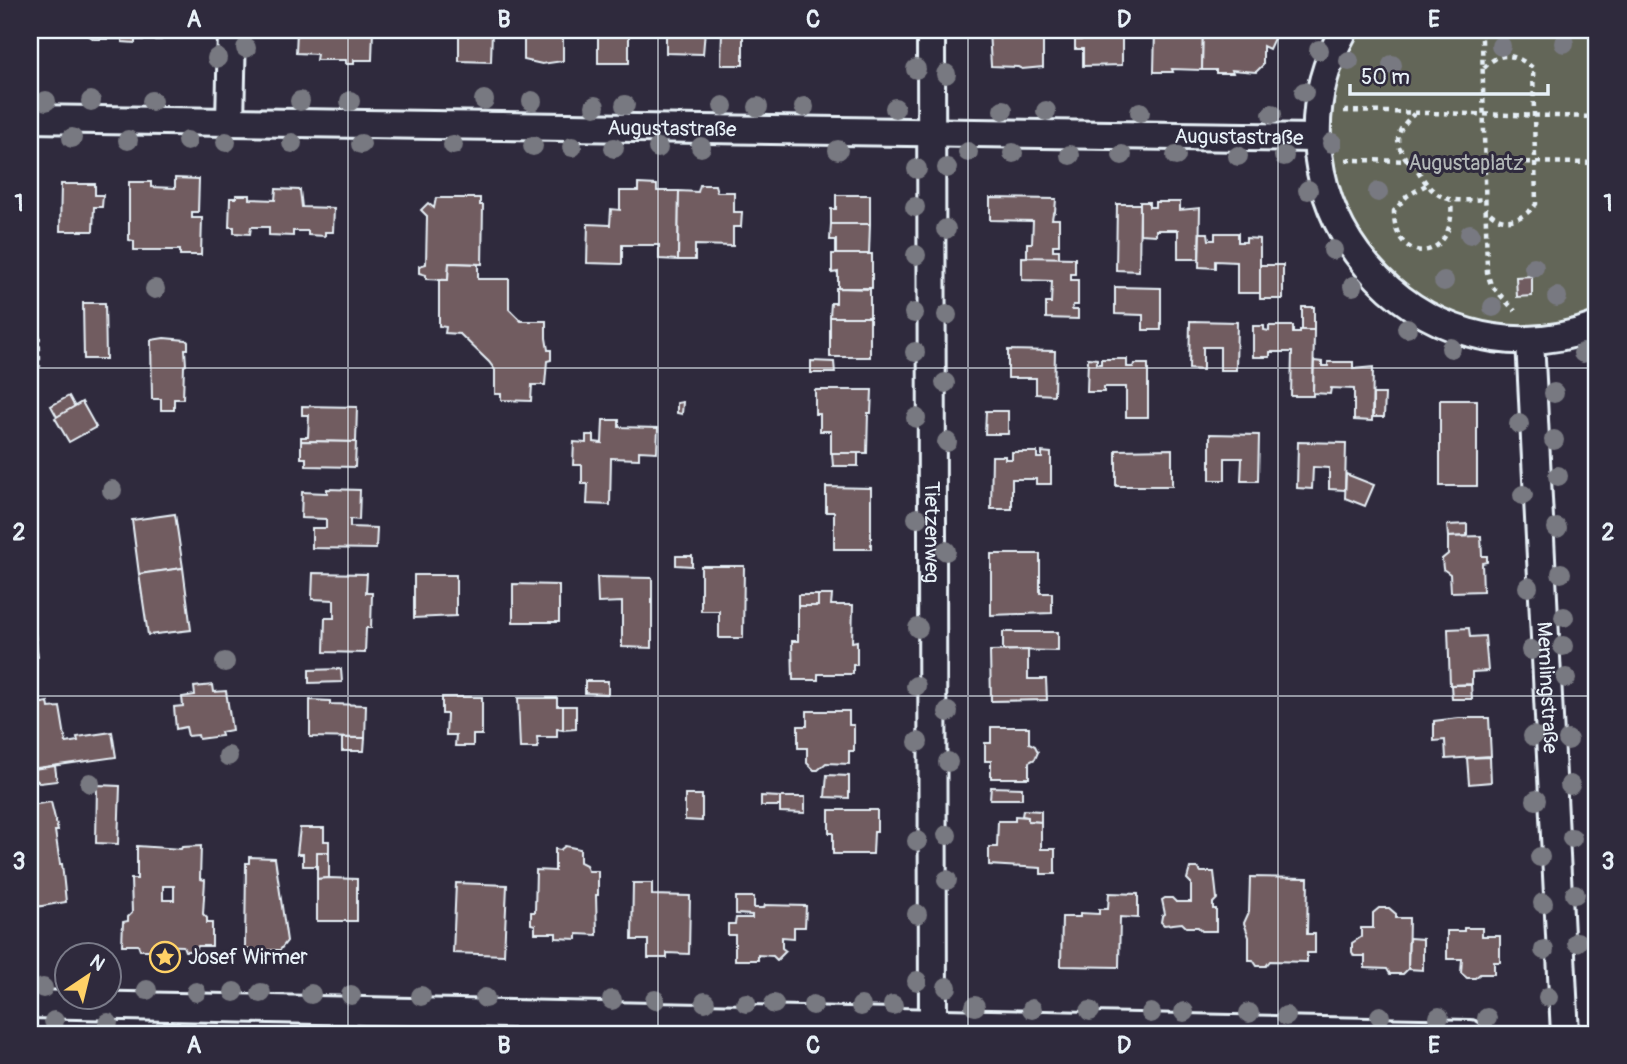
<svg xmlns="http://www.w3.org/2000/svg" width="1627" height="1064" font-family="Pangolin,sans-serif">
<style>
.green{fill:#646658;stroke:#a6aca8;stroke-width:2}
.building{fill:#715b60;stroke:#e8f1f8;stroke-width:2;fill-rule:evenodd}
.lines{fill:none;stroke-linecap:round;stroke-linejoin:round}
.street-casing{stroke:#e8f1f8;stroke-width:32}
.path{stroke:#e8f1f8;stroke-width:4.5;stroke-dasharray:5 5;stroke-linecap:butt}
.street{stroke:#2f2a3d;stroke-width:26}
.tree{fill:#787981}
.grid{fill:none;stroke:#e8f1f8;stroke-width:2;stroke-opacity:0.55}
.labels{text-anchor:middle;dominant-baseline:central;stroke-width:6;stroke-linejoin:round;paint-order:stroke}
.street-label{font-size:21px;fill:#e8f1f8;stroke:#2f2a3d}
.park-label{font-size:21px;fill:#b3b9b8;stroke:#2f2a3d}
.poi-label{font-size:21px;fill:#e8f1f8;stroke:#2f2a3d;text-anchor:start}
.neatline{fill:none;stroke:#e8f1f8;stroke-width:2.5}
.grid-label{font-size:23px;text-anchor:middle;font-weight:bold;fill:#e8f1f8}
</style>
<rect width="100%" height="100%" fill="#2f2a3d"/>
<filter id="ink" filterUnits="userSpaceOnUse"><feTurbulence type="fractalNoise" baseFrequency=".0143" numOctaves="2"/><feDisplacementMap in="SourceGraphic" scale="14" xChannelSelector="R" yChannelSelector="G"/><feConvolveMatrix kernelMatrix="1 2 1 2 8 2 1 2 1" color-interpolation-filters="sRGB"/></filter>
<g filter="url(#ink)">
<path class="green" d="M1358,30H1597V317L1579,323L1504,330L1431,309L1362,246L1332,177L1330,102L1348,48Z"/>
<g class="building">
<path d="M88,30H161V40H135V43L122,42V39H94L88,35Z"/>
<path d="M297,30H373L372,60H354V64H346V60H316L317,54L296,53Z"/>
<path d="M459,30H492L491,62L459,61Z"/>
<path d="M524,30H563V61L542,64L524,60Z"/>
<rect x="598" y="30" width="31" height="33"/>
<path d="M666,30H705L703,54L666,53Z"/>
<path d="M989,30H1043V67L1022,69L1018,67L991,66Z"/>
<path d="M1083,30H1122V65L1083,66V49H1075V40H1081Z"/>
<path d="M1155,30H1203L1202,70L1172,69L1173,72H1154Z"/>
<path d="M1203,30H1268L1276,34L1269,49L1263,46V65L1256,72L1232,70L1233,73H1216V70H1202Z"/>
<path d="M722,31H743V65H721Z"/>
<path d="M175,178L199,179L198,212H192V218H202L201,255H180V250H134V241L129,240V182H151V187L175,188Z"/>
<path d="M61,184H95V195H103L102,207H94L93,231H60Z"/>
<path d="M638,184L657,185V191H679L678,260L659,259V245H622V264L587,263L588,224L610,225L611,209L620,210V191H638Z"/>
<path d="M700,185H715L717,192H734V212H742L741,227H733V246L695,245V260H678L679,191L698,192Z"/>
<path d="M276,189L300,190L302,207L334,208L333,232H325V236L308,235V231H293V236L269,235V227H251L250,234L234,233V227H229L230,198H236V195H250V199L275,200Z"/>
<path d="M836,195H870V224H831V209H836Z"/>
<path d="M436,198H480V205H483L482,264L449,263L448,280L426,279V275L419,273V266L426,264L427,216L421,210L428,203L434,208Z"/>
<path d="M990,198L1056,199L1055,212L1053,213L1052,219H1059V245H1053V250H1059V258H1027V243H1032L1033,221L990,220Z"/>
<path d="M1140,202H1149V207H1155V202H1180V210L1200,208L1199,259H1178V230H1156V235L1140,234Z"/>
<path d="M1117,204H1140L1139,271L1116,270Z"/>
<path d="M831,224H870L869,254H836V240H830Z"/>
<path d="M1200,233H1208L1209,240H1215V233H1238V242H1246V238L1260,239V293H1237V262L1215,261V268L1199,267Z"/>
<path d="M832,254H872V288H838V272L832,273Z"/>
<path d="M1022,257L1075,258V274H1071V280H1078V305H1073L1072,310H1078V319L1046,318V303H1051L1052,281L1022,280Z"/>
<path d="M449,263L478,264V279H509V309L521,321H546V338L548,350H551V360L547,361L545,385H532L531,401L501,400V394H495V370L489,362L460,334L445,333L446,327L439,326V280H448Z"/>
<rect x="1260" y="265" width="23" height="34"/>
<path d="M1532,276V296L1517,297L1516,277Z"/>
<path d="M1115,287L1161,288V330H1143V315L1115,314Z"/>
<path d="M836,288L870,289V317H830L831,303H836Z"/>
<path d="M83,303H105L106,359H84Z"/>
<rect x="1302" y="307" width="12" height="23"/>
<rect x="830" y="317" width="40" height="40"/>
<path d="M1190,321L1237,322L1236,370H1220V347H1203V370L1189,369Z"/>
<path d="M1253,326H1264V330L1269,331V326H1293V333H1300V330H1314L1313,396H1291L1292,352H1270V357H1253Z"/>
<path d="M164,338L186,340L188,342V349H185L186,365L184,366L183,399H174V410H161V399H152L151,340Z"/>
<path d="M1008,350L1055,351L1054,395L1036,394V378H1008Z"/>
<path d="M1088,358L1097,359V364H1101V359H1127V367H1133L1134,364H1148V417H1126V387H1104V392H1087Z"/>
<path d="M811,361L834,362L835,373H811Z"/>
<path d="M1314,361L1322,362V366H1328V362H1353V369L1373,367L1372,421L1354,420V389L1331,388L1330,394L1313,393Z"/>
<path d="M815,390H872L871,413H868L867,453H831V431H820V414H815Z"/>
<path d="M1373,394H1385L1384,417H1373Z"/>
<path d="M69,396L75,407L57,417L51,406Z"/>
<rect x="1440" y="400" width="37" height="86"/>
<path d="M82,402L96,427L69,442L55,418Z"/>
<path d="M683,402L682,414L677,413V403Z"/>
<path d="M302,406L357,407L356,442L301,441V437H308L309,415H302Z"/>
<path d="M986,411H1008V434H985Z"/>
<path d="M603,420H619V427L658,428L657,452L639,451V459L611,458L610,505L587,504L588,484H582V465H573L574,442L586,443V435H594V442L602,443Z"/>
<path d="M1210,434L1259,435L1258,481H1241L1242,458H1225V480H1210Z"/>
<path d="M301,441L356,442L355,467L306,466V458H301Z"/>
<path d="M1298,442L1346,443L1345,490L1329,489V468L1313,467L1312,489L1297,488Z"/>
<path d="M1172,449V486H1116V450Z"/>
<path d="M1012,452H1037V458H1042V452L1051,453V484H1036V479H1012V509H991L992,456H1005V459H1012Z"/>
<path d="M832,453H858V466H833Z"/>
<path d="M1346,474L1374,485L1365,506L1345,498Z"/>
<path d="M826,487L871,488V549H834V512H826Z"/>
<path d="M327,489L360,490L359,520L350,519V527L377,528L376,549L312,548V528H326V519L301,518L302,492L327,493Z"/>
<path d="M175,514L183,568L139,574L132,520Z"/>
<path d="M1467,524V536L1448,537L1447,525Z"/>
<path d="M1481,536L1482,556H1487V562L1482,563L1483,591L1451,592L1450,574L1443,569L1442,559L1448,554V537Z"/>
<path d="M991,554H1040V593H1052V613L991,615Z"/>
<path d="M676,556H692V566L676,565Z"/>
<path d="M701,566H744L743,638H719V611H701Z"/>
<path d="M183,568L191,630L148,635L139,574Z"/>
<path d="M313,573L367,574L366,593H372L371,628H366L365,653L324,652L325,618H334V600L312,599Z"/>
<path d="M414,575H456V616L414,618Z"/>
<path d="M597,577L652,578V648L622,647V602L598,603Z"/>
<path d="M513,584L559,585V622H513Z"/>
<path d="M30,593L38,657L30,658Z"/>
<rect x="798" y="595" width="20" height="11"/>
<path d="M818,595H832L831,605H853L852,642L857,641V665H853V674H818V680H793L792,641H798V606H818Z"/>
<path d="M1469,628L1470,637L1485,636L1488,671L1472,672V684L1450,685L1448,629Z"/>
<path d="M1003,632H1058V651L1003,650Z"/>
<path d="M990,651L1028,650V679H1046L1047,700L991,701Z"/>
<path d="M341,669L342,682L309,683V670Z"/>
<path d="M585,681H608V694L585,693Z"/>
<path d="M213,685L214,692L226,691L232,730L221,732L222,736L199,739L198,735L188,736L186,727L176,729L174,707L183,706L182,697L195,695L194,687Z"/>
<path d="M1451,685H1471L1472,699H1452Z"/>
<path d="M442,697H482V735H473V746H455L456,735H446L447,714H442Z"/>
<path d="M518,698H557V706H563V730L557,729V737H537L538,748H520Z"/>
<path d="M310,700L330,701V704L366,705L365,738L310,737Z"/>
<path d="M48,702L49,708L60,707L66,743L78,741L77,737L112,732L116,757L30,769V705Z"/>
<path d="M563,706H576V729L563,730Z"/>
<path d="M807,711H849V725H854V751H849V764L826,763L818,770H814L807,763V748H798V726H807Z"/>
<path d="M1459,718H1489L1491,756L1446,759L1445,740L1434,741V721Z"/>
<path d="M991,727H1029V743L1035,746L1038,752L1035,759L1029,762V778H991V761H985V743H991Z"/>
<path d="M342,738H365L364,751H342Z"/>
<path d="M1490,757L1491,782L1469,784L1467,758Z"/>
<path d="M55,766L57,781L40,783L34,778L33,769Z"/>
<path d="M827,775L849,776V798L825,797Z"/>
<path d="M97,785L120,786L118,844L96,843Z"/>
<path d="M991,787L1022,788V799H990Z"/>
<path d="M685,795H702V821L685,820Z"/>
<path d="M761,796L780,797V806H761Z"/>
<path d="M780,797H805V813L780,812Z"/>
<path d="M51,802L58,831H55L60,864H62L66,902L30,908V805Z"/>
<path d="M829,810H877V832H874L873,854H833V833H829Z"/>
<path d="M1023,810L1041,811V822L1028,821V817L1022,816Z"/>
<path d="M1015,816L1028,817V821L1041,822V849H1055V874H1041V868L989,865V847H997L998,821H1015Z"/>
<path d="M300,828H324V841H329V852H317V866H303V854H297Z"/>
<path d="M137,846L181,849L182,847L201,846L200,879L205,880L203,914L207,918V923H212V946H198L196,951H185L183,946L153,945L150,950H140L138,945H122L123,922L128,921V917L132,913L131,879H137ZM163,886H174V900H163Z"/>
<path d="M565,846L580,849V862L586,865L588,871H598V895H596L597,935L577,934V939L556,938V933H535V925L531,924V912H535L536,870L555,871V849L560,850Z"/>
<path d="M317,852H329V878L317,879Z"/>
<path d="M249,857L275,858L287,941L280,950H263V953H248L249,949H245L246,863H249Z"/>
<path d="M1190,868H1198L1201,872H1214L1217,899L1213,903V909H1216V931H1202L1198,927H1186L1182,923L1164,925L1161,922L1162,916L1165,914L1162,900L1165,898H1172L1176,902H1191V883L1187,879Z"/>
<path d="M1250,877L1308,878L1307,934H1315V953H1307V962L1270,961L1266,966H1257L1253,960H1249V937L1244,923L1249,912Z"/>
<path d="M329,878L357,879V921H317V879Z"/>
<path d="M456,883L507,885L504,955L453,953Z"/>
<path d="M633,883H652V895L690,896L689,954L667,953V958H648V940H632Z"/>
<path d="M1109,893L1138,894V918L1120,917L1119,967L1061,966L1062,917H1080V913L1099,914V909H1108Z"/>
<path d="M736,897H754V908H764L765,905L806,906L805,927H794V938L782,937V948L786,951L777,960L773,956L758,955V960H735V935H728V924H735L736,918H752V915L736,914Z"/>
<path d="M1379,908H1389L1396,914V918H1409L1408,969L1403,974H1390L1387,969L1365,968V956H1354L1352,952V943L1361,937V928H1373V913Z"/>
<path d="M1464,928H1482V936H1500V962H1494V974H1480L1475,978H1467L1461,973L1462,959H1447V931H1464Z"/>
<path d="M1409,938L1423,939V970L1408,969Z"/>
</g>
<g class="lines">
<g class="street-casing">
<g id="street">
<path id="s1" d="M931,30L933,1034"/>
<path d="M1344,30C1250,197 1416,395 1597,326"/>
<path id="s2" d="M30,119L1316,138"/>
<path d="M230,122L232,30"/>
<path id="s3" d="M1530,340L1565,1034"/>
<path d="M30,1004L1470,1034"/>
</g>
</g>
<g class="path">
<path d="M1477,30L1482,39L1487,272L1491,285L1515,311"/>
<path d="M1484,68C1500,50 1516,54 1533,68L1536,204C1523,221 1500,228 1486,208"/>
<path d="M1344,111L1597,117"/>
<path d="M1346,160L1597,163"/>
<path d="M1407,160C1392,140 1397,130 1414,114"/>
<path d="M1413,162C1434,200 1443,203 1486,199"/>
<path d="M1426,185L1407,196L1394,211C1393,267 1457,264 1451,201"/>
<path d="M30,249L38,256L39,367"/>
</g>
<use href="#street" class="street"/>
</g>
<g class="tree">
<circle cx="1564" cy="43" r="10"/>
<circle cx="1501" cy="46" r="10"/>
<circle cx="246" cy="48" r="10"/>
<circle cx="1319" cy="50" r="10"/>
<circle cx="217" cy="58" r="10"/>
<circle cx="1349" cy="61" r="10"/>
<circle cx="1392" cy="65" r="10"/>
<circle cx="916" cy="69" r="10"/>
<circle cx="946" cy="74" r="10"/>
<circle cx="1304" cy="92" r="10"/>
<circle cx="484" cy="100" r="10"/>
<circle cx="46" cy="101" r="10"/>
<circle cx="91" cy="101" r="10"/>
<circle cx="152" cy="101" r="10"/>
<circle cx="300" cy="101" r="10"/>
<circle cx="350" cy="101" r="10"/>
<circle cx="532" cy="101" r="10"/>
<circle cx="625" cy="105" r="10"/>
<circle cx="595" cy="106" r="10"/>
<circle cx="723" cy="106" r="10"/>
<circle cx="758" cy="107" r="10"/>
<circle cx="804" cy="107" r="10"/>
<circle cx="895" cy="108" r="10"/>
<circle cx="1003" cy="110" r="10"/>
<circle cx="1046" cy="111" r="10"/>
<circle cx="1140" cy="112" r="10"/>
<circle cx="1272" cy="114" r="10"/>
<circle cx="72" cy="138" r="10"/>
<circle cx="128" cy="140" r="10"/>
<circle cx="187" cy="141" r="10"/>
<circle cx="226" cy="142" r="10"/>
<circle cx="292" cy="143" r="10"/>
<circle cx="1332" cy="143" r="10"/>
<circle cx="361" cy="144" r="10"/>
<circle cx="453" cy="145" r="10"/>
<circle cx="533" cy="146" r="10"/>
<circle cx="572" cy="147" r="10"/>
<circle cx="701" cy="147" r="10"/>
<circle cx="614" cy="148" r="10"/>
<circle cx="658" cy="148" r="10"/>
<circle cx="838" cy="150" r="10"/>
<circle cx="968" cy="152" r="10"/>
<circle cx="1013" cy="153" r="10"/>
<circle cx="1070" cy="155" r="10"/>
<circle cx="1122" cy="155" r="10"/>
<circle cx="1176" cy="156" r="10"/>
<circle cx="1238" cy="156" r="10"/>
<circle cx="1284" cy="156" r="10"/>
<circle cx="947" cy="168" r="10"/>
<circle cx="917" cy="169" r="10"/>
<circle cx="1308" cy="190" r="10"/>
<circle cx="1378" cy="192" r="10"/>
<circle cx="915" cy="207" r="10"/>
<circle cx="946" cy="229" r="10"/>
<circle cx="1470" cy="234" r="10"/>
<circle cx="1333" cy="250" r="10"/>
<circle cx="916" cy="255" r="10"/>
<circle cx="1534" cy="267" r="10"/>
<circle cx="1444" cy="281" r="10"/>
<circle cx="1353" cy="286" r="10"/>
<circle cx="155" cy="289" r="10"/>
<circle cx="1557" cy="297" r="10"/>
<circle cx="1493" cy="307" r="10"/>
<circle cx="914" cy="313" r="10"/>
<circle cx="947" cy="315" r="10"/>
<circle cx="1407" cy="328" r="10"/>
<circle cx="1451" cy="348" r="10"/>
<circle cx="915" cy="352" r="10"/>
<circle cx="1583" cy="353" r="10"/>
<circle cx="945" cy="383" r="10"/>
<circle cx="1554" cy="393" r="10"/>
<circle cx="916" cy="418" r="10"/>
<circle cx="1519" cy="424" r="10"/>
<circle cx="1554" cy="440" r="10"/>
<circle cx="947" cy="442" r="10"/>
<circle cx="1558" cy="476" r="10"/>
<circle cx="112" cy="490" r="10"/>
<circle cx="1523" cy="495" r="10"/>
<circle cx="917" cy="518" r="10"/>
<circle cx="1557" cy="528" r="10"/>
<circle cx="946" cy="551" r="10"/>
<circle cx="1561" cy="573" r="10"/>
<circle cx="1528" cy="587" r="10"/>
<circle cx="1564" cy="617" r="10"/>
<circle cx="918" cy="628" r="10"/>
<circle cx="1563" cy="646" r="10"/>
<circle cx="1531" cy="650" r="10"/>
<circle cx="225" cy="662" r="10"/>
<circle cx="1566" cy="678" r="10"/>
<circle cx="916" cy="686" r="10"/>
<circle cx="948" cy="712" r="10"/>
<circle cx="1533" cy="736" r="10"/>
<circle cx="1568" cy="740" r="10"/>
<circle cx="918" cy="742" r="10"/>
<circle cx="228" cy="756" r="10"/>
<circle cx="948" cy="762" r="10"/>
<circle cx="90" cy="783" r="10"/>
<circle cx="1570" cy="785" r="10"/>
<circle cx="1536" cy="800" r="10"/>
<circle cx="947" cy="835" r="10"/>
<circle cx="1572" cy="838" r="10"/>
<circle cx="917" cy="841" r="10"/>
<circle cx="1540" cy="857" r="10"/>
<circle cx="947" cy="880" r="10"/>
<circle cx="1575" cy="894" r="10"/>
<circle cx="1543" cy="903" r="10"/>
<circle cx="917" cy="914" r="10"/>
<circle cx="1577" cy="942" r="10"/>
<circle cx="1544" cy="950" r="10"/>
<circle cx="917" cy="981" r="10"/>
<circle cx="947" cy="987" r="10"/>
<circle cx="43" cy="988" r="10"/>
<circle cx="147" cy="990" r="10"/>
<circle cx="196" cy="992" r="10"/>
<circle cx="234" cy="992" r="10"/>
<circle cx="261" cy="993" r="10"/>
<circle cx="311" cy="994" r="10"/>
<circle cx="351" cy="995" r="10"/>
<circle cx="421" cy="996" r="10"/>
<circle cx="1548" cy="997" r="10"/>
<circle cx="485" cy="998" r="10"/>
<circle cx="612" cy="1000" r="10"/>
<circle cx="655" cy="1000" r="10"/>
<circle cx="705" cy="1002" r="10"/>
<circle cx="746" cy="1003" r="10"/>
<circle cx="774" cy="1004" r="10"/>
<circle cx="813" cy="1005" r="10"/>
<circle cx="893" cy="1005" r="10"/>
<circle cx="861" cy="1006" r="10"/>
<circle cx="975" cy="1006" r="10"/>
<circle cx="1032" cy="1009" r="10"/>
<circle cx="1090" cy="1011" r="10"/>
<circle cx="1184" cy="1012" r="10"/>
<circle cx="1151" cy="1013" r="10"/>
<circle cx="1249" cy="1013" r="10"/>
<circle cx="1286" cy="1016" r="10"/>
<circle cx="1380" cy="1016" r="10"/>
<circle cx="1439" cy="1017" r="10"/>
<circle cx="1487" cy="1018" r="10"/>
<circle cx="54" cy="1021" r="10"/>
<circle cx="108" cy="1023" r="10"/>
</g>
</g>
<path class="grid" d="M348,30V1034M658,30V1034M968,30V1034M1278,30V1034M30,368H1597M30,696H1597"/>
<defs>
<g id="sight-ring" transform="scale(1.575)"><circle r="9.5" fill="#2f2a3d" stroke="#ffd166" stroke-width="1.5"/><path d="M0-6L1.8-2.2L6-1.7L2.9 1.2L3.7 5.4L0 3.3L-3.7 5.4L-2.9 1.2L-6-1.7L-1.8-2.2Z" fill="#ffd166"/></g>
</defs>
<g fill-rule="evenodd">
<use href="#sight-ring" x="165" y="957"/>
</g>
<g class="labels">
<g class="street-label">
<text stroke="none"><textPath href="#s2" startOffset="642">Augustastraße</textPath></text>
<text stroke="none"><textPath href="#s2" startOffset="1209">Augustastraße</textPath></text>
<text stroke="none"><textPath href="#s1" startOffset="502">Tietzenweg</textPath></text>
<text stroke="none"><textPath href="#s3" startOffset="348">Memlingstraße</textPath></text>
</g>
<g class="park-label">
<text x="1466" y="163">Augustaplatz</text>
</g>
<g class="poi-label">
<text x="188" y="957">Josef Wirmer</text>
</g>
</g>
<rect width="1627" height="1064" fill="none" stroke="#2f2a3d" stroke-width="77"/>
<g transform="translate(88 976) rotate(35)"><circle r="33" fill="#2f2a3d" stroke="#797a88" stroke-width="2"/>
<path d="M0-5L12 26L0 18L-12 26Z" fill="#ffd166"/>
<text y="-10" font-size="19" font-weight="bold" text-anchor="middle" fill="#e8f1f8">N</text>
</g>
<path d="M1350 84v10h198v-10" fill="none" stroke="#e8f1f8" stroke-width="3.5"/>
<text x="1361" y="84" font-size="21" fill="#e8f1f8" stroke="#2f2a3d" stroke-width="5" paint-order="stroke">50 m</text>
<rect x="38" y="38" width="1550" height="988" class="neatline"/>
<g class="grid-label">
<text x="194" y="27">A</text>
<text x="504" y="27">B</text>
<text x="813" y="27">C</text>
<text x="1124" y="27">D</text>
<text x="1434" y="27">E</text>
<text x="19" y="211">1</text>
<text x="1608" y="211">1</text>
<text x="19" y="540">2</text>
<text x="1608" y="540">2</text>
<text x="19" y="869">3</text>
<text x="1608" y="869">3</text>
<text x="194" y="1053">A</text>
<text x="504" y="1053">B</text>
<text x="813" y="1053">C</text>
<text x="1124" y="1053">D</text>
<text x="1434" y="1053">E</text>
</g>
</svg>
